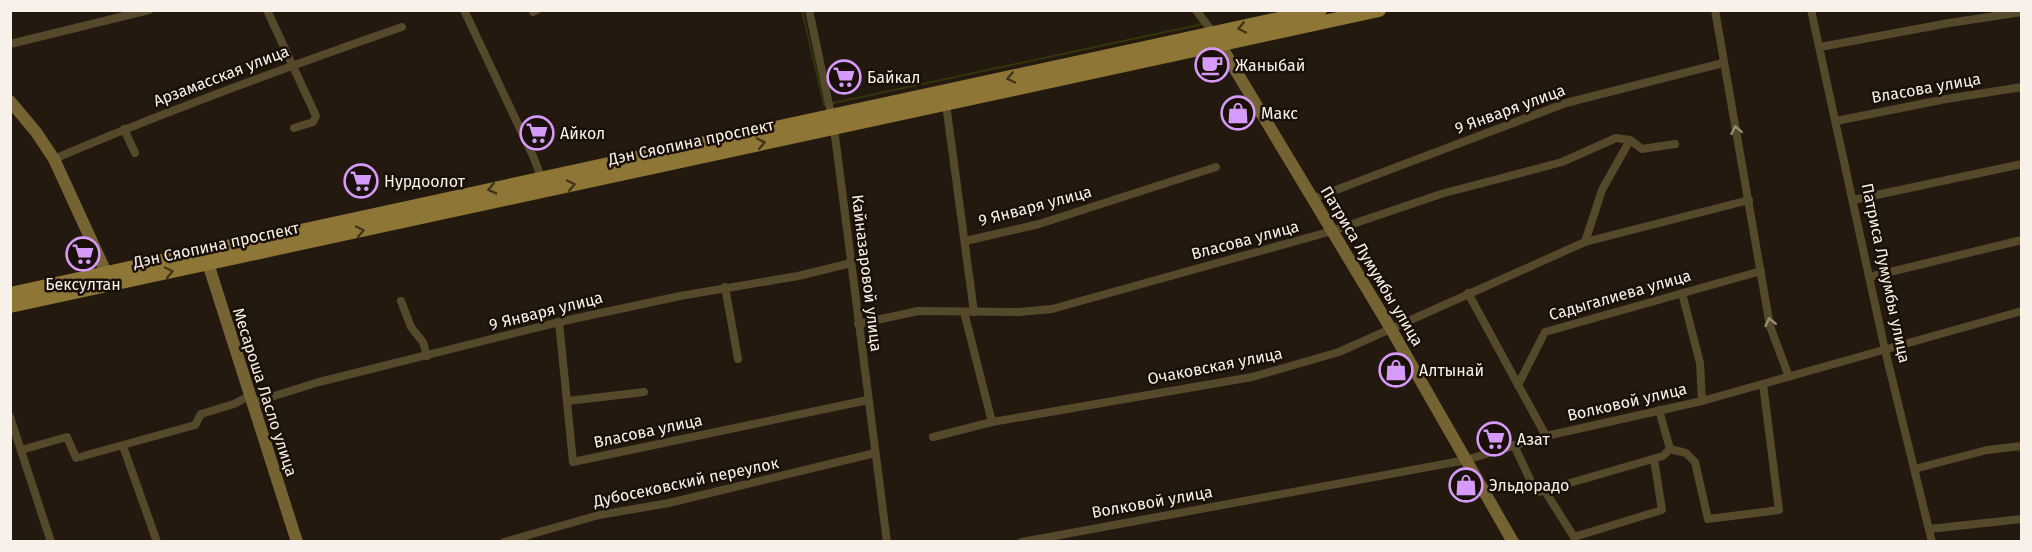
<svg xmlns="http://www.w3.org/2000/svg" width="2032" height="552" font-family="'Fira Sans',sans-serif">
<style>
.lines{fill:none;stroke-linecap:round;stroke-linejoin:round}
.stream{stroke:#33350a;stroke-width:2}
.street{stroke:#55492c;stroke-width:8}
.secondary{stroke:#756333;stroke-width:12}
.primary{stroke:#8e7637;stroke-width:14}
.oneway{stroke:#433418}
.oneway2{stroke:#968c78}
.labels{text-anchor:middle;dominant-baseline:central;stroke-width:5;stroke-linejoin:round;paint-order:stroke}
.poi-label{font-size:16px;fill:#f8f1ea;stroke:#1a1007;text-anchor:start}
.street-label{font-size:16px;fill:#f8f1ea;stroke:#1a1007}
</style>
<rect width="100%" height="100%" fill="#23190f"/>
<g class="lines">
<path class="stream" d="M802,10L824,105L1203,24"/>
<g class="street">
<path d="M267,10L316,116L313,122L294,128"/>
<path d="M464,10L533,156L543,182"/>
<path d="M809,10L834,128L887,542"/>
<path d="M1196,10L1214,34"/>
<path d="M1715,10L1770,326L1789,377"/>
<path d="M1811,10L1885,350L1932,542"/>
<path d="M533,12L537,10"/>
<path d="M10,44L149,10"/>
<path d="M1820,47L1949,23L2022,12"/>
<path d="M946,104L974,312"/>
<path d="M1836,121L1946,99L2022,87"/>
<path d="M124,129L135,153"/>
<path d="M54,159C168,110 284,68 402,27"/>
<path d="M1312,199L1566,103L1723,63"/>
<path d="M1853,200L2022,164"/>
<path d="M965,241L1039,224L1216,167"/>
<path d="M1585,242L1602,190L1630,140"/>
<path d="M1869,277L2022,240"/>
<path d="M725,287L738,359"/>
<path d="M1468,293L1546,436"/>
<path d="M1682,293L1700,363L1702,401"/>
<path d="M401,301L411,327L423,342L427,356"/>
<path d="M964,312L992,422"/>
<path d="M559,322L573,462L868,400"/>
<path d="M858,324L918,311L1019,312L1052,309L1332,231L1441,194L1562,162L1616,138L1630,140L1642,149L1675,144"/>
<path d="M1518,385L1545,332L1761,271"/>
<path d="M568,401L644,392"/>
<path d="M251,403L319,382L559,322L680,296L798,276L851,263"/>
<path d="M10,417L51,542"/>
<path d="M933,437L992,422L1252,377L1339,352L1585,242L1749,200"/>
<path d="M1514,445L1532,484L1539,492L1663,456L1670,449L1659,410"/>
<path d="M123,446L157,542"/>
<path d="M1670,449L1686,453L1695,462L1708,519L1779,510L1763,384"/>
<path d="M21,450L67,437L76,458L195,425L201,414L234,404L249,396"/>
<path d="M1914,469L1987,450L2022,446"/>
<path d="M1545,491L1574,537L1662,510L1654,459"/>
<path d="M1929,529L2022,519"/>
<path d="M504,542L599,515L669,503L875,453"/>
<path d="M1022,542L1466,460L1546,436L1702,401L2022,311"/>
</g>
<g class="secondary">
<path d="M1215,36L1391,329L1513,542"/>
<path d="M10,101L36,132L54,159L110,281"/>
<path d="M205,254L297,542"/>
</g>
<g class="primary">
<path d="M10,294L1320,10"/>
<path d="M10,306L1379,10"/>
</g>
</g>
<defs><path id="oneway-chevron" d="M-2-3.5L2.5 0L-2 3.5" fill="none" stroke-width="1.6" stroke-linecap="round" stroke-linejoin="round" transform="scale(1.5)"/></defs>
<g class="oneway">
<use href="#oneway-chevron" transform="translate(1242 28) rotate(168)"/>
<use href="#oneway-chevron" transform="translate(1011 78) rotate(168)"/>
<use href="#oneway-chevron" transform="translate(761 143) rotate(-12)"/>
<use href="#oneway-chevron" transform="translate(571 185) rotate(-12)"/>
<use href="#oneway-chevron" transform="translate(492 189) rotate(167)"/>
<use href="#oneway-chevron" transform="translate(360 231) rotate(-12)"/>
<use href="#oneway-chevron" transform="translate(169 272) rotate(-12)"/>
</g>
<g class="oneway2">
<use href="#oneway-chevron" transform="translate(1736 130) rotate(-101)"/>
<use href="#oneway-chevron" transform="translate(1770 322) rotate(-103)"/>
</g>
<defs>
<g id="cafe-ring" transform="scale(1.725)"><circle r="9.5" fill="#1a1007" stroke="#d69bfa" stroke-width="1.5"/><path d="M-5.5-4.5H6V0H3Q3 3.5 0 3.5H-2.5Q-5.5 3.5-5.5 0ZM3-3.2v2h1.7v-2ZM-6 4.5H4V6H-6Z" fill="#d69bfa"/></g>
<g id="supermarket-ring" transform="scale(1.725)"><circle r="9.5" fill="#1a1007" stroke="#d69bfa" stroke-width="1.5"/><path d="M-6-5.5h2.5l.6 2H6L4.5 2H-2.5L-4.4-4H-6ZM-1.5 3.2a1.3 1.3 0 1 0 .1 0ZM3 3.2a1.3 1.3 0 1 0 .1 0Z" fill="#d69bfa"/></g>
<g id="shop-ring" transform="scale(1.725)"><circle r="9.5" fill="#1a1007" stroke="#d69bfa" stroke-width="1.5"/><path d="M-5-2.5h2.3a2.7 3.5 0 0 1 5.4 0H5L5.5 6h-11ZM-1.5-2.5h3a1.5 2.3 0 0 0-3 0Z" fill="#d69bfa"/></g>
</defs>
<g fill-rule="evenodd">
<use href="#cafe-ring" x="1212" y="65"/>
<use href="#supermarket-ring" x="844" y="77"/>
<use href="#shop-ring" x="1238" y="113"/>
<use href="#supermarket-ring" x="537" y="133"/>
<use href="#supermarket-ring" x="361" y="181"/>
<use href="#supermarket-ring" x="83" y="254"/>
<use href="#shop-ring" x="1396" y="370"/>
<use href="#supermarket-ring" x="1494" y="439"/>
<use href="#shop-ring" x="1466" y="485"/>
</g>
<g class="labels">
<g class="poi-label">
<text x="1235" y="65">Жаныбай</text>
<text x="867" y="77">Байкал</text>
<text x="1261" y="113">Макс</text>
<text x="560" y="133">Айкол</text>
<text x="384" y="181">Нурдоолот</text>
<text x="83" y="284" text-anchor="middle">Бексултан</text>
<text x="1419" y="370">Алтынай</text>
<text x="1517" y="439">Азат</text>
<text x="1489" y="485">Эльдорадо</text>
</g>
<g class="street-label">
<text transform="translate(221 76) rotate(-21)">Арзамасская улица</text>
<text transform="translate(1926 88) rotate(-10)">Власова улица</text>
<text transform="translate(1510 109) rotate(-20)">9 Января улица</text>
<text transform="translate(691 142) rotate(-12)">Дэн Сяопина проспект</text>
<text transform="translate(1035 206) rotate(-15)">9 Января улица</text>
<text transform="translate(1245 240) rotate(-15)">Власова улица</text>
<text transform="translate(216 245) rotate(-12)">Дэн Сяопина проспект</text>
<text transform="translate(1372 266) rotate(59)">Патриса Лумумбы улица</text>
<text transform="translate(867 273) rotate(83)">Кайназаровой улица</text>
<text transform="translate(1886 273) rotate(78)">Патриса Лумумбы улица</text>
<text transform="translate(1620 295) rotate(-16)">Садыгалиева улица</text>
<text transform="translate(546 311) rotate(-14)">9 Января улица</text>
<text transform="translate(1215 366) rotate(-11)">Очаковская улица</text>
<text transform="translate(265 392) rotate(72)">Месароша Ласло улица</text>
<text transform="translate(1627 402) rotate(-13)">Волковой улица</text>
<text transform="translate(648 431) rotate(-12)">Власова улица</text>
<text transform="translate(686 482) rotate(-12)">Дубосековский переулок</text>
<text transform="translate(1152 502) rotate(-10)">Волковой улица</text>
</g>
</g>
<rect width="2032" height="552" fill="none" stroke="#f8f1ea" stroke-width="24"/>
</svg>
